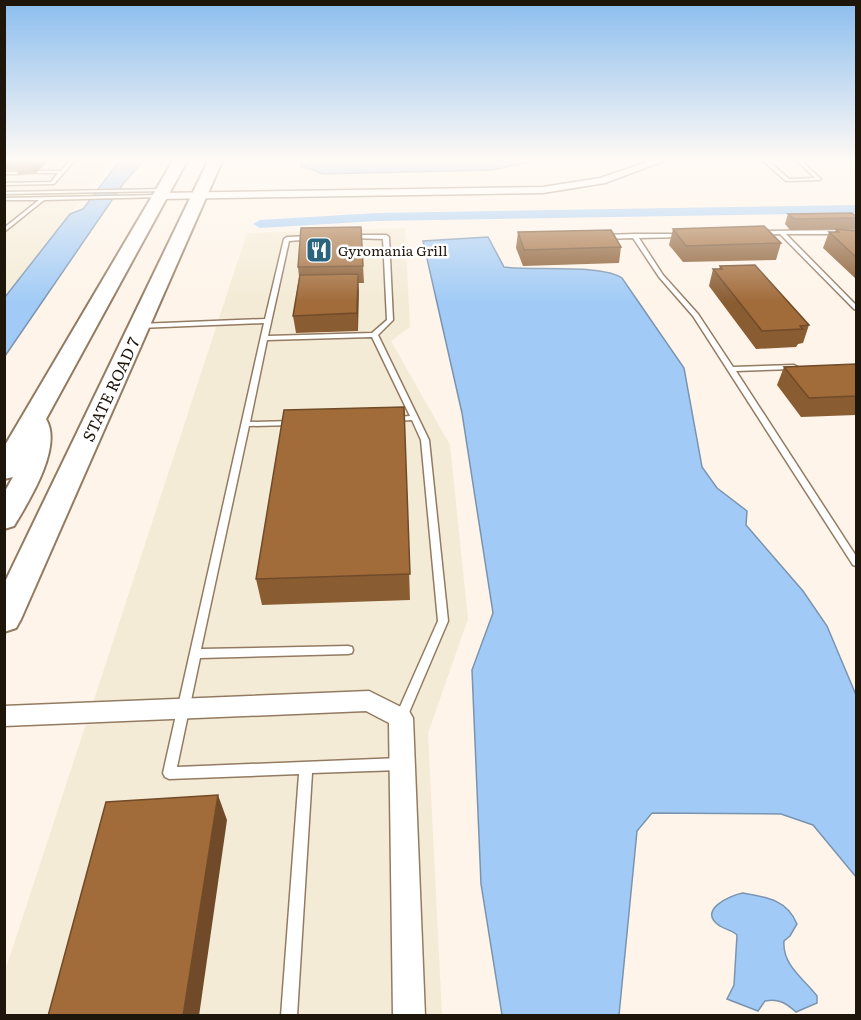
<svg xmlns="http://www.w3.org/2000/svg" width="861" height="1020" font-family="Literata,serif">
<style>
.commercial{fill:#f4ebd6}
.water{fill:#a1cbf6;stroke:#7a94b0;stroke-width:1.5}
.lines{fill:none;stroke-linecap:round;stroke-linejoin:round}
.canal{fill:#a1cbf6;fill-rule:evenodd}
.lane-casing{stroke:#937b62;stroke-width:3}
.street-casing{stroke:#937b62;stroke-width:3}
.primary-casing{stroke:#937b62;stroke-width:4}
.lane{fill:#fff;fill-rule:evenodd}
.street{fill:#fff;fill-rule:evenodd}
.primary{fill:#fff;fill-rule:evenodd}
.wall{fill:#8a5c32}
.shaded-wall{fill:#714b29}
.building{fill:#a16b3a;stroke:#714b29;stroke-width:1.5}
.labels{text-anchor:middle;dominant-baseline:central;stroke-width:5;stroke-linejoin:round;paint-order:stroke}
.far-poi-label{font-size:14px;fill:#1e150b;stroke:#fff;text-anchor:start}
.street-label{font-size:16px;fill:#1e150b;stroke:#fff}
</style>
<rect width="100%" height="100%" fill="#fef4e9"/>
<g class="commercial">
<path d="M5,159H113L5,297Z"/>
<path d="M405,228L410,327L391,341L450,445L468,619L428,733L442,1015L5,1016V971L247,233Z"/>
</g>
<g class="water">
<path d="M121,159H145L123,184L5,356V297L70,214L83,209Z"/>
<path d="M300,159H544L492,170L323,174L301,166Z"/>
<path d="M488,237L504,267C532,271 603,264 622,278L684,368L702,467L717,488L747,511L746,525L803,591L827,626L856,695V877L813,825L781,814L652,813L637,831L619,1015H502L481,884L472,670L493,613L462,413L423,241Z"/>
<path d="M743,893C767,897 787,900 797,924L790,936L784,941C782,965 804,979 817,996V1003L796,1012C786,1003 778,998 765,1001L758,1011L727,999L734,985L737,935C732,930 726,930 720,926C696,911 730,895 743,893Z"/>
</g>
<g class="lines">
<path class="canal" d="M856,205V213L377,221L260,228L253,224L260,220L377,213Z"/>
<g class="lane-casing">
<g id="lane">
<path d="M71,159H76L54,184L4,185V183L51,182L58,173H37L35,172L37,171H61Z"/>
<path d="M761,159H766L789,179L815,178L795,159H800L821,179L819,180L786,181Z"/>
<path d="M4,172H20L22,173L20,174H4Z"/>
<path d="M166,189V190L164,191L4,194V192Z"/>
<path d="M160,195H162V197L44,200L4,232V228L39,200H4V198Z"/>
<path d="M856,230V234H786L856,305V310L854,309L780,234L759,235L756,233L759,231Z"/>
<path d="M635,234H684V236L682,237L639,238L663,275L698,314L733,367L794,365L798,367L794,369L736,371L856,556V566L853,565L693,316L659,277L633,238L603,239L600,237L603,235Z"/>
<path d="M352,235H386L389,237L393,320L378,335L429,440L448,621L405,722L401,723L397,722L395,718L438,621L421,440L412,420L395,421L391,419L395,417L410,416L372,337L267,340L250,422L294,421L298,423L294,425L249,426L201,649L348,646L352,647L353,650L352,653L348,654L200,658L177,767L400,758L404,760L406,764L404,768L400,770L312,773L297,1016H281L299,774L169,779L165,777L163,773L264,323L139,328L136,326L139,324L265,319L284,239L287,237L311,236L313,237V239L289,241L268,336L372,333L387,320L383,239L350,238L349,237Z"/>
</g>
</g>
<g class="street-casing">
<g id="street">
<path d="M656,159H669L605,183L543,193L160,199L155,196L160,193L543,187L600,178Z"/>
<path d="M369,691L409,711L413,718L425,1016H393L389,723L366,711L4,726V706Z"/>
</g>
</g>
<g class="primary-casing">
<g id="primary">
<path d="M174,159H188L46,419C63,447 29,501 14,526L4,529V493L13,477L4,479V447Z"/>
<path d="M209,159H223L21,619L16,628L4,632V584Z"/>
</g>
</g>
<use href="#lane" class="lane"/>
<use href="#street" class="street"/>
<use href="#primary" class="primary"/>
</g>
<g class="wall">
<path d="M4,159H48L49,160L35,174L18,175L17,170H4Z"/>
<path d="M788,214L856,216V224L855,229L790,230L785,224Z"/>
<path d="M361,227L364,283H358V331L296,333L293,316L299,277L298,267Z"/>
<path d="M673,229L781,243L776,260L683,262L669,245Z"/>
<path d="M836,229L856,231V279L823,248L829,232H835Z"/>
<path d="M518,232L621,247L619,263L523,266L516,248Z"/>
<path d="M720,266L809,325L803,343L798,344L796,347L756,349L709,286L713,269H719Z"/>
<path d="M856,364V415L801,417L777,385L784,367Z"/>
<path d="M404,407L410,600L262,605L256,579Z"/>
</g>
<g class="shaded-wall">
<path d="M37,159L49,160L35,174L31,165Z"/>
<path d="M358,274L359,291L358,331L357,313Z"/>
<path d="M218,795L227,820L199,1016H183Z"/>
</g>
<g class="building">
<path d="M4,159H37L31,165H15L21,160H4Z"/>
<path d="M852,213L856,216V218L794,219L788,214Z"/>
<path d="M764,226L781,243L686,246L673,229Z"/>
<path d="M361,227L363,266L298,267L301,228Z"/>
<path d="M836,229L856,231V257L829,232H839Z"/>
<path d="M611,230L621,247L524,250L518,232Z"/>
<path d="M755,265L809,325L800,326L803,329L762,331L713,269H722L720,266Z"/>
<path d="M358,274L357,313L293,316L300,275Z"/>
<path d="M856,364V396L809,398L784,367Z"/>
<path d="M404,407L410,574L256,579L284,410Z"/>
<path d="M218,795L183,1016H48L106,802Z"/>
</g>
<linearGradient id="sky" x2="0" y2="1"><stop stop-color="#8bbdee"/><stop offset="0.53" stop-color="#fffaf5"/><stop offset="1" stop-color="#fffaf5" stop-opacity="0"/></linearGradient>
<rect width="861" height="302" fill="url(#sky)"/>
<defs>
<g id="restaurant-square" transform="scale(1.35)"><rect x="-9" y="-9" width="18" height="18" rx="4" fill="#2b647d" stroke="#fff"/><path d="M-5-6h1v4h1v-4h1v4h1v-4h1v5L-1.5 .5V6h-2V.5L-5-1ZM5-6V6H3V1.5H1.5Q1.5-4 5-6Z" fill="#fff"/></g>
</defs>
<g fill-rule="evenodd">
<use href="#restaurant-square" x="319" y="250"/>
</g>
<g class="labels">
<g class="far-poi-label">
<text x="338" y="250">Gyromania Grill</text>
</g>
<g class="street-label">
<text transform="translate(110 389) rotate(-65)">STATE ROAD 7</text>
</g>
</g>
<rect width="861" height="1020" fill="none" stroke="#1e150b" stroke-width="12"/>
</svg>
